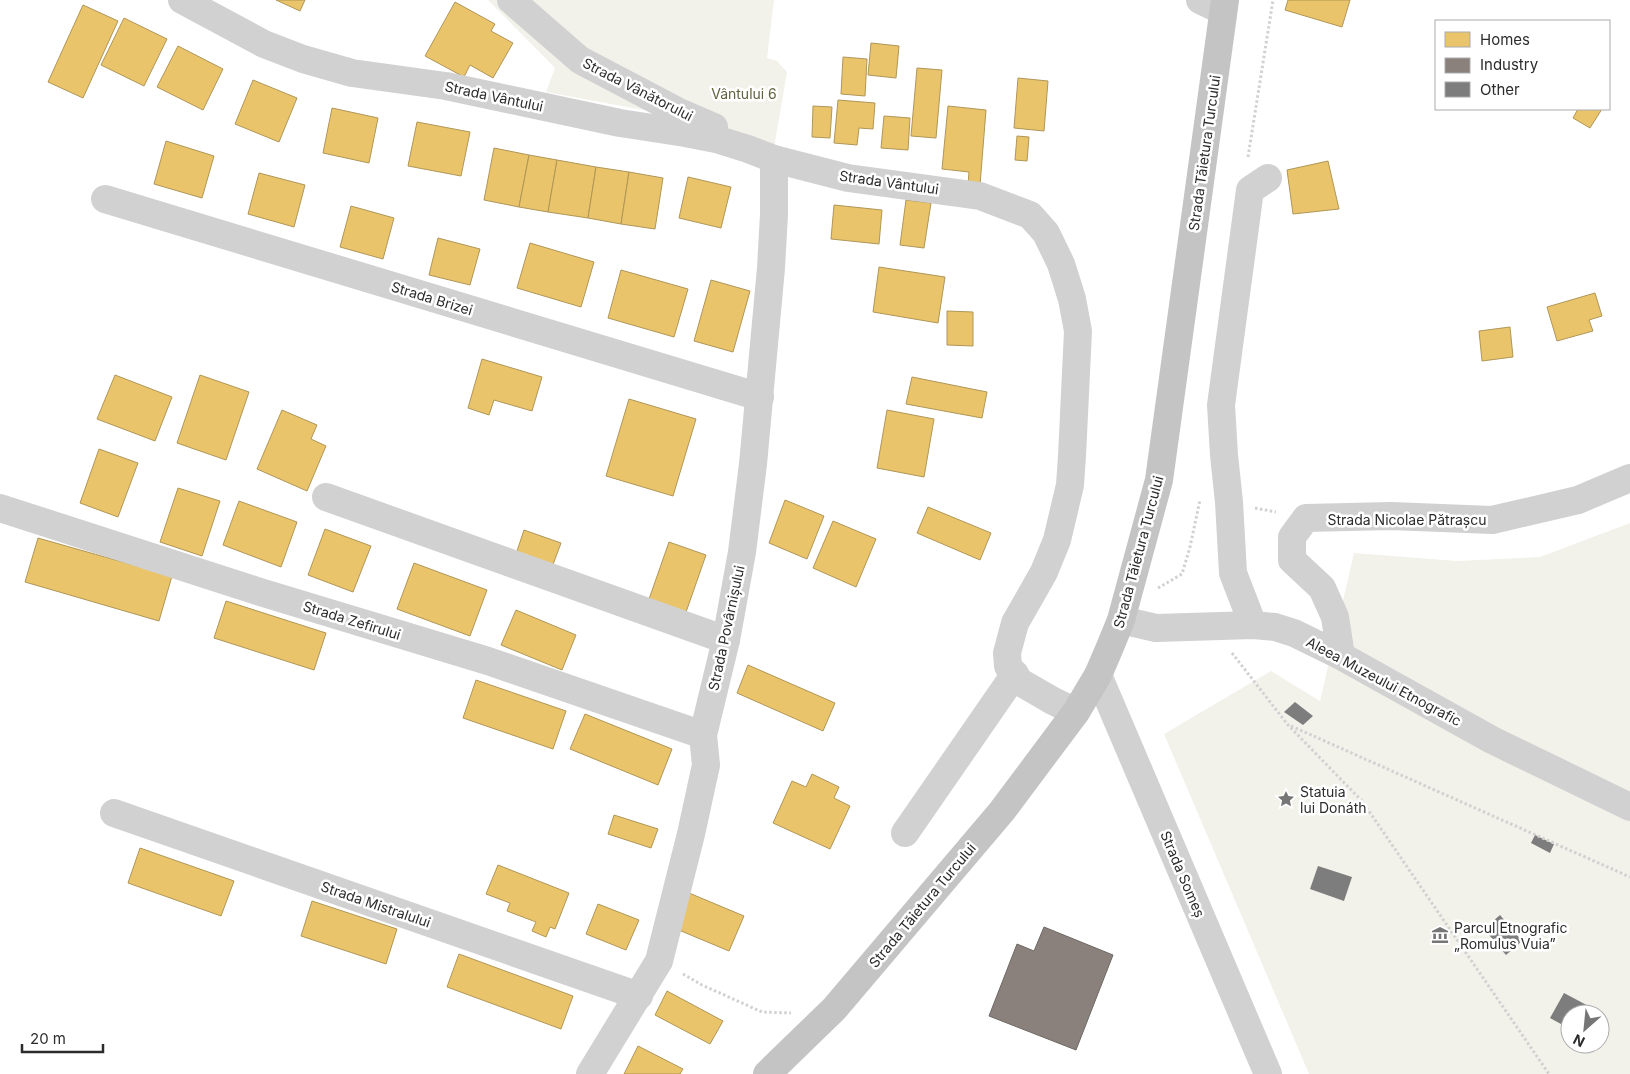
<svg xmlns="http://www.w3.org/2000/svg" width="1630" height="1074" font-family="Inter,sans-serif">
<style>
.green{fill:#f2f2eb;fill-rule:evenodd}
.homes{fill:#e9c46a;stroke:#b09657}
.industry{fill:#8a817c;stroke:#6e6864}
.building{fill:#7d7d7d}
.lines{fill:none;stroke-linecap:round;stroke-linejoin:round}
.path{stroke:#d1d1d1;stroke-width:3;stroke-dasharray:2.5 2.5;stroke-linecap:butt}
.minor{stroke:#d1d1d1;stroke-width:28}
.major{stroke:#c4c4c4;stroke-width:28}
.labels{text-anchor:middle;dominant-baseline:central;stroke-width:5;stroke-linejoin:round;paint-order:stroke}
.street-label{font-size:14px;fill:#2c2c2c;stroke:#fff}
.park-label{font-size:14px;fill:#62623f;stroke:#fff}
.poi-label{font-size:14px;fill:#2c2c2c;stroke:#fff;text-anchor:start}
</style>
<rect width="100%" height="100%" fill="#fff"/>
<g class="green">
<path d="M488,0H774L767,58L777,61L787,72L774,148L753,144L719,124L546,92L555,68Z"/>
<path d="M1630,523V1074H1309L1164,734L1271,671L1320,701L1354,553L1457,561L1540,557ZM1570,1014H1600V1044H1570Z"/>
</g>
<g class="homes">
<path d="M276,0H305L300,11Z"/>
<path d="M1288,0H1350L1342,27L1285,10Z"/>
<path d="M455,2L495,24L491,31L513,43L493,78L470,65L464,77L425,56Z"/>
<path d="M83,5L118,21L83,98L48,82Z"/>
<path d="M124,18L167,39L144,86L101,65Z"/>
<path d="M871,43L899,46L896,78L868,75Z"/>
<path d="M178,46L223,69L203,110L157,87Z"/>
<path d="M843,57L867,59L865,96L841,94Z"/>
<path d="M917,68L942,70L936,138L911,136Z"/>
<path d="M1018,78L1048,81L1044,131L1014,128Z"/>
<path d="M253,80L297,98L279,142L235,124Z"/>
<path d="M838,100L875,103L873,129L859,128L857,145L834,143Z"/>
<path d="M813,106L832,107L830,138L812,137Z"/>
<path d="M948,106L986,110L980,185L968,184L969,172L942,169Z"/>
<path d="M332,108L378,118L369,163L323,153Z"/>
<path d="M1578,109H1602L1590,128L1573,118Z"/>
<path d="M884,116L910,118L908,150L881,148Z"/>
<path d="M417,122L470,132L461,176L408,166Z"/>
<path d="M1017,136L1029,137L1027,161L1015,160Z"/>
<path d="M166,141L214,156L202,198L154,184Z"/>
<path d="M494,148L529,155L519,207L484,200Z"/>
<path d="M529,155L557,160L548,212L519,207Z"/>
<path d="M557,160L596,167L588,218L548,212Z"/>
<path d="M1328,161L1339,209L1293,214L1287,170Z"/>
<path d="M596,167L629,172L621,224L588,218Z"/>
<path d="M629,172L663,178L655,229L621,224Z"/>
<path d="M259,173L305,185L294,227L248,214Z"/>
<path d="M688,177L731,187L721,228L679,218Z"/>
<path d="M906,200L931,203L924,248L900,245Z"/>
<path d="M834,205L882,210L879,244L831,239Z"/>
<path d="M351,206L394,218L383,259L340,247Z"/>
<path d="M438,238L480,249L470,285L429,275Z"/>
<path d="M530,243L594,262L581,307L517,288Z"/>
<path d="M879,267L945,277L938,323L873,312Z"/>
<path d="M621,270L688,289L674,337L608,318Z"/>
<path d="M711,280L750,291L733,352L694,341Z"/>
<path d="M1595,293L1602,316L1589,320L1593,331L1557,341L1547,307Z"/>
<path d="M947,311L973,312V346L947,345Z"/>
<path d="M1510,327L1513,357L1482,361L1479,331Z"/>
<path d="M482,359L542,377L532,411L494,400L489,415L468,408Z"/>
<path d="M115,375L172,397L155,441L97,419Z"/>
<path d="M200,375L249,392L226,460L177,443Z"/>
<path d="M912,377L987,392L982,418L906,404Z"/>
<path d="M629,399L696,419L673,496L606,476Z"/>
<path d="M282,410L317,425L311,439L326,446L307,491L257,469Z"/>
<path d="M887,410L934,419L924,477L877,468Z"/>
<path d="M99,449L138,463L118,517L80,503Z"/>
<path d="M178,488L220,501L202,556L160,542Z"/>
<path d="M785,500L824,516L807,559L769,543Z"/>
<path d="M239,501L297,522L281,567L223,545Z"/>
<path d="M928,507L991,533L980,560L917,533Z"/>
<path d="M833,521L876,539L856,587L813,568Z"/>
<path d="M325,529L371,546L353,592L308,575Z"/>
<path d="M524,530L561,543L551,570L515,557Z"/>
<path d="M38,538L172,576L159,621L25,582Z"/>
<path d="M669,542L706,555L685,615L648,602Z"/>
<path d="M414,563L487,590L470,636L397,609Z"/>
<path d="M226,601L326,633L314,670L214,638Z"/>
<path d="M516,610L576,635L562,670L501,645Z"/>
<path d="M748,665L835,703L823,731L737,693Z"/>
<path d="M476,680L566,711L553,749L463,718Z"/>
<path d="M585,714L672,749L658,785L570,749Z"/>
<path d="M812,774L839,787L834,798L850,806L830,849L773,823L792,781L806,787Z"/>
<path d="M614,815L658,829L651,848L608,834Z"/>
<path d="M140,848L234,881L221,916L128,883Z"/>
<path d="M498,865L569,893L555,929L550,927L546,937L532,931L536,922L507,911L510,903L486,894Z"/>
<path d="M689,893L744,916L729,951L674,928Z"/>
<path d="M312,901L397,929L386,964L301,936Z"/>
<path d="M598,904L639,920L626,950L586,934Z"/>
<path d="M459,954L573,996L561,1029L447,987Z"/>
<path d="M667,991L723,1021L710,1044L655,1015Z"/>
<path d="M638,1046L683,1069L680,1074H624Z"/>
</g>
<path class="industry" d="M1044,927L1113,955L1076,1050L989,1016L1017,944L1034,951Z"/>
<g class="building">
<path d="M1295,702L1313,716L1303,725L1284,712Z"/>
<path d="M1535,835L1554,844L1550,853L1531,843Z"/>
<path d="M1318,866L1352,877L1344,901L1310,889Z"/>
<path d="M1500,915L1522,941L1506,955L1484,929Z"/>
<path d="M1564,993L1596,1010L1594,1014H1570V1029L1550,1018Z"/>
</g>
<g class="lines">
<g class="path">
<path d="M1248,157L1273,0"/>
<path d="M1255,508L1276,512"/>
<path d="M1158,588L1182,574L1190,547L1200,500"/>
<path d="M1232,653L1288,725L1362,801L1549,1074"/>
<path d="M1291,726L1630,877"/>
<path d="M683,974L702,985L762,1012L791,1013"/>
</g>
<g class="minor">
<path d="M182,0L264,44L303,59L352,73L446,86L620,123L685,133L716,139L748,149L774,159L848,178L980,196L1030,215L1046,233L1061,264L1072,299L1078,331L1072,456L1070,485L1057,540L1044,572L1015,623L1007,653L1008,666L1020,682L1053,701L1076,712"/>
<path d="M511,0L580,60L677,111L714,127"/>
<path d="M1200,0L1223,11"/>
<path d="M105,199L760,397"/>
<path d="M326,497L726,640"/>
<path d="M0,508L257,591L488,661L703,735"/>
<path d="M1121,620L1156,628L1253,625L1275,627L1294,633L1341,656L1492,740L1630,807"/>
<path d="M1253,625L1233,573L1229,502L1224,455L1221,405L1250,190L1268,178"/>
<path d="M1341,656L1335,617L1322,588L1292,560V537L1306,518L1391,516L1492,520L1578,500L1630,478"/>
<path d="M1098,675L1268,1074"/>
<path d="M114,813L639,996"/>
<path d="M905,833L1015,674"/>
<path d="M590,1074L659,961L691,834L706,765L703,735L726,640L742,552L753,464L771,268L774,214V159"/>
</g>
<path class="major" d="M767,1074L834,1009L1002,811L1076,712L1098,675L1110,647L1121,620L1159,480L1225,0"/>
</g>
<defs>
<g id="sight-bare" transform="scale(1.35)"><path d="M0-6L1.8-2.2L6-1.7L2.9 1.2L3.7 5.4L0 3.3L-3.7 5.4L-2.9 1.2L-6-1.7L-1.8-2.2Z" fill="#767676" stroke="#fff" stroke-width="2.5" paint-order="stroke"/></g>
<g id="museum-bare" transform="scale(1.35)"><path d="M0-6L6-3V-2H-6V-3ZM-5-1h2V3h-2ZM-1-1h2V3h-2ZM3-1h2V3H3ZM-6 4H6V6H-6Z" fill="#767676" stroke="#fff" stroke-width="2.5" paint-order="stroke"/></g>
</defs>
<g fill-rule="evenodd">
<use href="#sight-bare" x="1286" y="799"/>
<use href="#museum-bare" x="1440" y="935"/>
</g>
<g class="labels">
<g class="street-label">
<text transform="translate(638 89) rotate(27)">Strada Vânătorului</text>
<text transform="translate(494 96) rotate(12)">Strada Vântului</text>
<text transform="translate(1204 153) rotate(-82)">Strada Tăietura Turcului</text>
<text transform="translate(889 182) rotate(8)">Strada Vântului</text>
<text transform="translate(432 298) rotate(17)">Strada Brizei</text>
<text x="1407" y="519">Strada Nicolae Pătrașcu</text>
<text transform="translate(1138 552) rotate(-75)">Strada Tăietura Turcului</text>
<text transform="translate(352 620) rotate(17)">Strada Zefirului</text>
<text transform="translate(726 628) rotate(-78)">Strada Povârnișului</text>
<text transform="translate(1384 681) rotate(28)">Aleea Muzeului Etnografic</text>
<text transform="translate(1183 874) rotate(67)">Strada Someș</text>
<text transform="translate(376 904) rotate(19)">Strada Mistralului</text>
<text transform="translate(922 905) rotate(-50)">Strada Tăietura Turcului</text>
</g>
<g class="park-label">
<text x="744" y="93">Vântului 6</text>
</g>
<g class="poi-label">
<text x="1300" y="791">Statuia<tspan x="1300" dy="16">lui Donáth</tspan></text>
<text x="1454" y="927">Parcul Etnografic<tspan x="1454" dy="16">„Romulus Vuia”</tspan></text>
</g>
</g>
<rect x="1435" y="20" width="175" height="90" fill="#ffffff" stroke="#ababab"/>
<rect x="1445" y="32" width="25" height="15" fill="#e9c46a" stroke="#ababab"/>
<text x="1480" y="45" font-size="15" fill="#2c2c2c">Homes</text>
<rect x="1445" y="58" width="25" height="15" fill="#8a817c" stroke="#ababab"/>
<text x="1480" y="70" font-size="15" fill="#2c2c2c">Industry</text>
<rect x="1445" y="82" width="25" height="15" fill="#7d7d7d" stroke="#ababab"/>
<text x="1480" y="95" font-size="15" fill="#2c2c2c">Other</text>
<g transform="translate(1585 1029) rotate(207)"><circle r="24" fill="#ffffff" stroke="#ababab"/>
<path d="M0-4L9 19L0 12L-9 19Z" fill="#767676"/>
<text y="-8" font-size="14" font-weight="bold" text-anchor="middle" fill="#2c2c2c">N</text>
</g>
<path d="M22 1044v8h81v-8" fill="none" stroke="#2c2c2c" stroke-width="2.5"/>
<text x="30" y="1044" font-size="15" fill="#2c2c2c" stroke="#ffffff" stroke-width="4" paint-order="stroke">20 m</text>
</svg>
